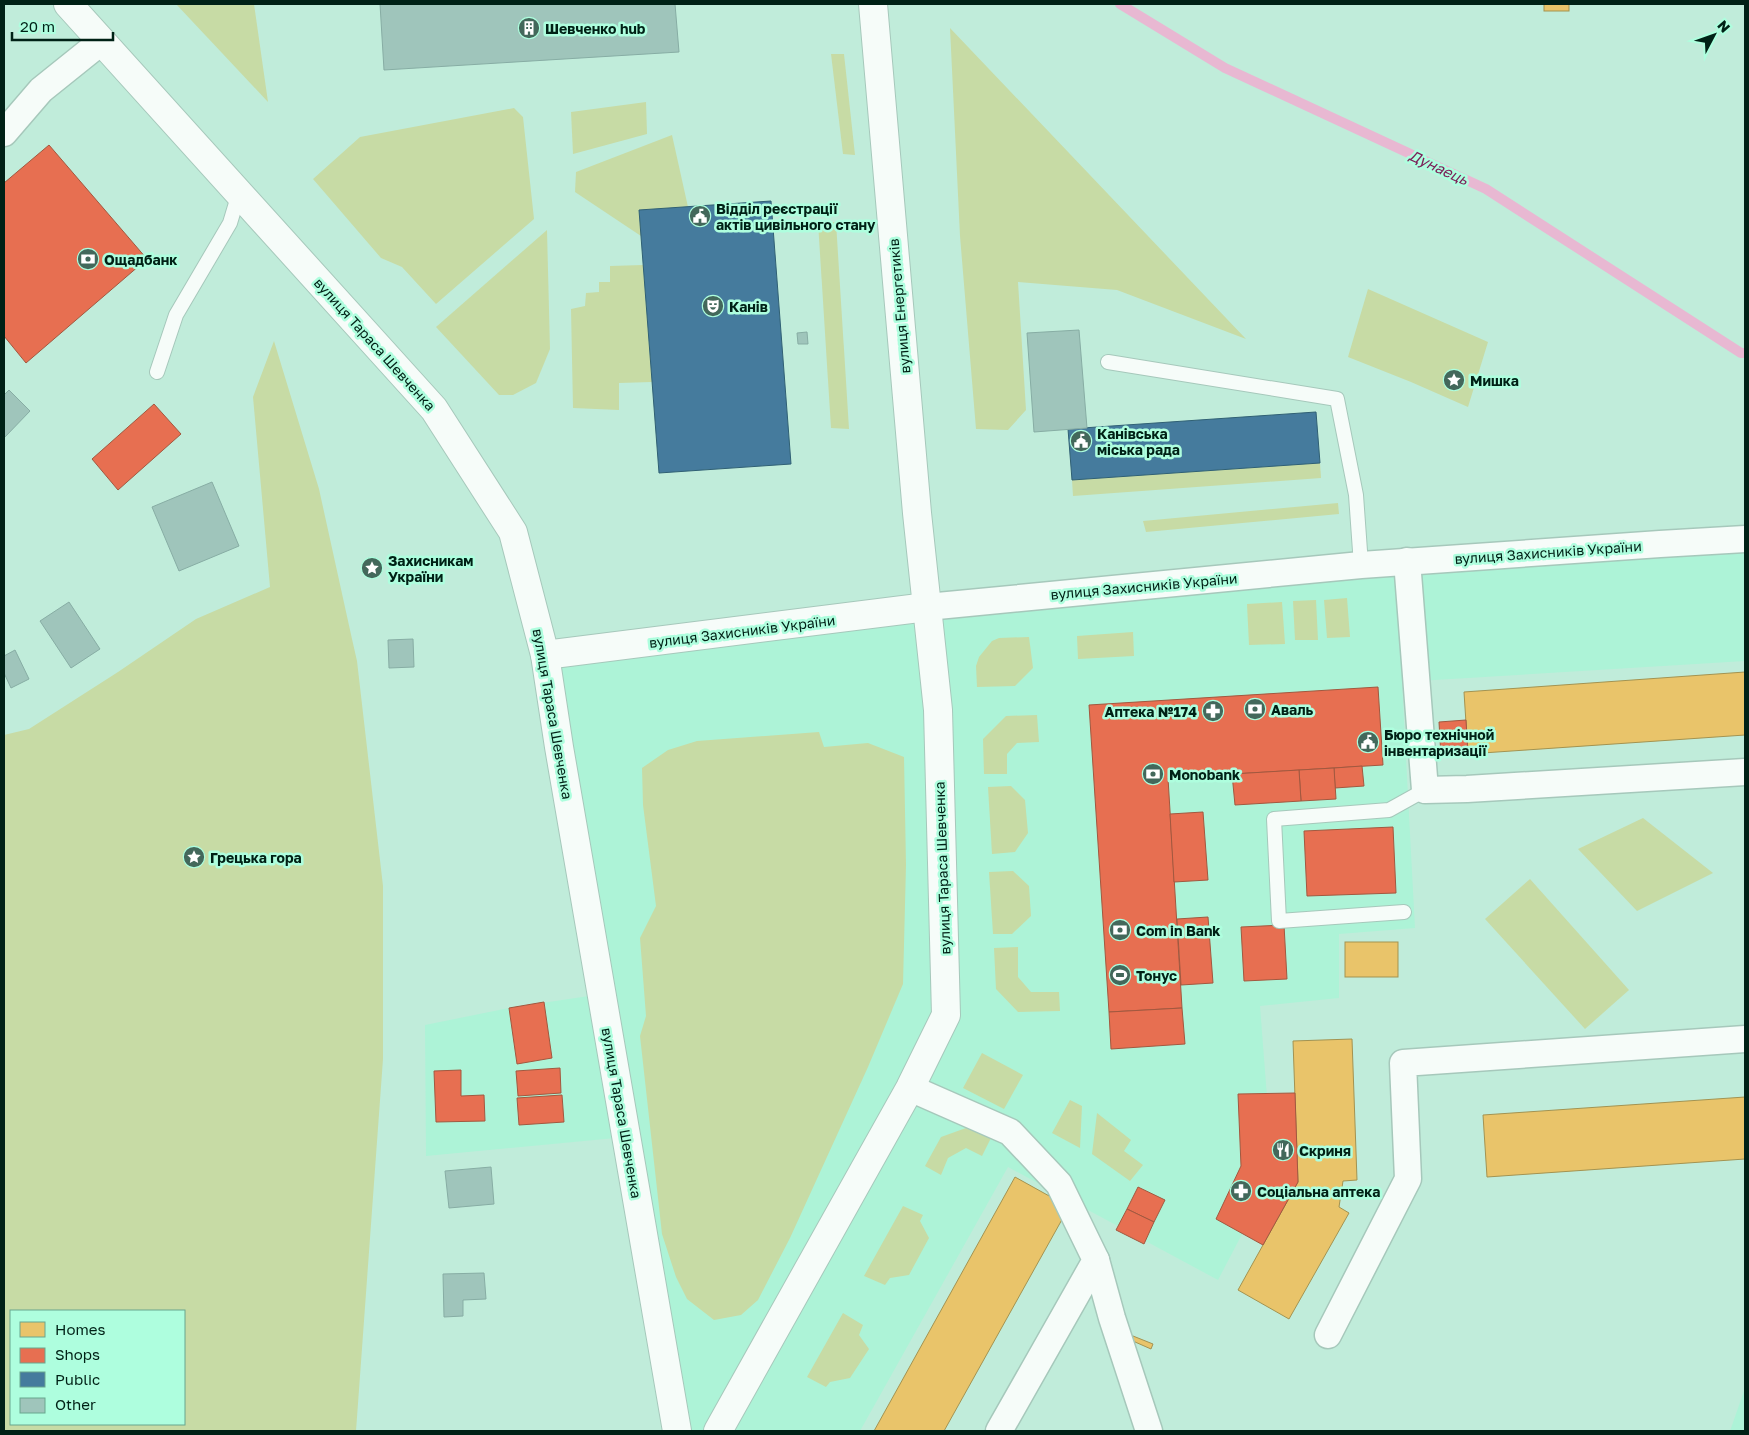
<svg xmlns="http://www.w3.org/2000/svg" width="1749" height="1435" font-family="'Golos Text',sans-serif">
<style>
.built{fill:#adf3d7}
.green{fill:#c7dba5;fill-rule:evenodd}
.homes{fill:#e9c46a;stroke:#a39351}
.shops{fill:#e76f51;stroke:#a2583f}
.public{fill:#457b9d;stroke:#306074}
.lines{fill:none;stroke-linecap:round;stroke-linejoin:round}
.stream{stroke:#e8b8d2;stroke-width:10}
.building{fill:#9fc5bb;stroke:#87ada4}
.lane-casing{stroke:#a6c8bb;stroke-width:16}
.street-casing{stroke:#a6c8bb;stroke-width:29}
.secondary-casing{stroke:#a6c8bb;stroke-width:30}
.primary-casing{stroke:#a6c8bb;stroke-width:30}
.lane{stroke:#f6fcf9;stroke-width:14}
.street{stroke:#f6fcf9;stroke-width:26}
.secondary{stroke:#f6fcf9;stroke-width:28}
.primary{stroke:#f6fcf9;stroke-width:28}
.labels{text-anchor:middle;dominant-baseline:central;stroke-width:5;stroke-linejoin:round;paint-order:stroke}
.poi-label{font-size:14px;font-weight:bold;fill:#002116;stroke:#aefede;text-anchor:start}
.street-label{font-size:14px;fill:#002116;stroke:#aefede}
.water-label{font-size:15px;font-style:italic;fill:#7b1e57;stroke:#aefede}
</style>
<rect width="100%" height="100%" fill="#c0ecda"/>
<g class="built">
<path d="M1745,539V661L1402,682L1415,928L1339,934V998L1260,1006L1273,1175L1218,1280L1008,1167L860,1431H677L626,1137L426,1156L425,1025L509,1008L602,994L545,655Z"/>
<path d="M1745,1388V1431H1730Z"/>
</g>
<g class="green">
<path d="M176,4H254L268,102Z"/>
<path d="M950,28L1246,339L1117,290L1018,282L1026,410L1008,430L976,429L960,236Z"/>
<path d="M831,54H844L855,155L843,154Z"/>
<path d="M646,102L647,134L573,154L571,112Z"/>
<path d="M514,108L523,117L534,219L436,304L402,267L381,258L313,179L360,137Z"/>
<path d="M672,135L688,207L641,236L575,192L576,172Z"/>
<path d="M818,222H836L849,429L831,428Z"/>
<path d="M547,230L550,349L536,383L513,395H499L436,327Z"/>
<path d="M643,265L652,382L619,383V410L573,408L571,309L585,306L586,293L599,292V282H610V266Z"/>
<path d="M1368,289L1488,342L1468,407L1411,382L1348,357Z"/>
<path d="M274,341L319,489L352,639L357,661L383,886V1059L356,1431H4V735L29,729L118,672L196,619L270,587L253,397ZM11,1311H184V1424H11Z"/>
<path d="M1320,463L1321,478L1073,496L1072,480Z"/>
<path d="M1338,503L1339,514L1146,532L1143,521Z"/>
<path d="M1347,598L1350,637L1327,638L1324,600Z"/>
<path d="M1316,600L1318,640H1295L1293,601Z"/>
<path d="M1282,602L1285,644L1249,645L1247,604Z"/>
<path d="M1133,632L1134,656L1078,659L1077,636Z"/>
<path d="M1029,637L1033,668L1015,686L977,687L976,666L979,657L992,641L999,638Z"/>
<path d="M1037,715L1039,742L1017,743L1007,754V774H984L983,739L1006,716Z"/>
<path d="M819,732L824,747L868,743L904,757L906,865L903,984L868,1067L790,1238L758,1300L741,1315L714,1320L687,1299L676,1277L662,1234L640,1036L646,1016L640,938L656,906L643,805L642,768L668,750L697,741Z"/>
<path d="M1011,786L1025,800L1028,833L1015,852L992,854L988,787Z"/>
<path d="M1643,818L1713,873L1637,911L1578,849Z"/>
<path d="M1013,871L1029,886L1031,916L1012,934H993L989,872Z"/>
<path d="M1530,879L1629,990L1585,1029L1485,919Z"/>
<path d="M1018,947V977L1031,992H1059L1060,1011L1018,1012L996,989L994,948Z"/>
<path d="M982,1053L1023,1075L1004,1109L963,1088Z"/>
<path d="M1070,1100L1082,1106L1080,1148L1052,1133Z"/>
<path d="M1097,1113L1131,1140L1124,1151L1143,1165L1130,1181L1092,1154Z"/>
<path d="M966,1128L991,1138L982,1156L966,1148L948,1158L941,1175L925,1166L941,1137Z"/>
<path d="M903,1206L923,1215L920,1221L929,1238L909,1275L890,1278L885,1285L864,1276Z"/>
<path d="M843,1313L863,1325L859,1335L869,1349L850,1378L830,1382L826,1387L807,1377Z"/>
</g>
<g class="homes">
<rect x="1544" y="4" width="25" height="7"/>
<path d="M1745,672V735L1468,754L1464,692Z"/>
<rect x="1345" y="942" width="53" height="35"/>
<path d="M1352,1039L1357,1180L1343,1181L1339,1207L1349,1213L1289,1319L1238,1290L1298,1182L1293,1041Z"/>
<path d="M1745,1097V1159L1487,1177L1483,1115Z"/>
<path d="M1015,1177L1069,1207L944,1431H874Z"/>
<path d="M1128,1334L1153,1344L1151,1349L1126,1338Z"/>
</g>
<g class="shops">
<path d="M49,145L147,259L26,363L4,336V183Z"/>
<path d="M154,404L181,434L118,490L92,459Z"/>
<path d="M1378,687L1383,765L1168,778L1182,1008L1109,1012L1089,705Z"/>
<path d="M1466,720L1468,754L1441,757L1439,722Z"/>
<path d="M1362,766L1364,786L1335,788L1334,768Z"/>
<path d="M1334,768L1336,799L1301,801L1299,770Z"/>
<path d="M1299,770L1301,801L1235,805L1232,774Z"/>
<path d="M1203,812L1208,880L1174,882L1170,814Z"/>
<path d="M1393,827L1396,893L1307,896L1304,831Z"/>
<path d="M1208,917L1213,983L1181,985L1177,919Z"/>
<path d="M1284,925L1287,979L1244,981L1241,927Z"/>
<path d="M544,1002L552,1058L517,1064L509,1008Z"/>
<path d="M1182,1008L1185,1044L1111,1049L1109,1012Z"/>
<path d="M560,1068L561,1093L518,1096L516,1071Z"/>
<path d="M461,1070V1096L484,1095L485,1121L436,1122L434,1071Z"/>
<path d="M1295,1093L1298,1182L1263,1245L1216,1219L1241,1166L1238,1094Z"/>
<path d="M562,1095L564,1122L519,1125L517,1098Z"/>
<path d="M1138,1187L1165,1200L1154,1222L1127,1209Z"/>
<path d="M1127,1209L1154,1222L1144,1244L1116,1230Z"/>
</g>
<g class="public">
<path d="M771,201L791,464L659,473L639,210Z"/>
<path d="M1316,412L1320,463L1072,480L1068,429Z"/>
</g>
<g class="lines">
<path class="stream" d="M1120,4L1225,68L1486,189L1741,353H1745"/>
</g>
<g class="building">
<path d="M380,4H675L679,52L384,70Z"/>
<path d="M1079,330L1087,428L1034,432L1027,333Z"/>
<path d="M807,332L808,344H798L797,333Z"/>
<path d="M9,390L30,411L4,438V395Z"/>
<path d="M212,482L239,546L179,571L152,507Z"/>
<path d="M69,602L100,649L71,668L40,621Z"/>
<path d="M413,639L414,667L389,668L388,640Z"/>
<path d="M15,650L29,679L11,688L4,673V656Z"/>
<path d="M491,1167L494,1204L449,1208L445,1171Z"/>
<path d="M484,1273L486,1299L463,1300V1316L444,1317L443,1274Z"/>
</g>
<g class="lines">
<g class="lane-casing">
<g id="lane">
<path d="M1108,362L1337,399L1356,495L1361,565"/>
<path d="M157,372L176,315L230,223L239,193"/>
<path d="M1404,912L1279,921L1274,819L1389,810L1425,790"/>
</g>
</g>
<g class="street-casing">
<g id="street">
<path d="M4,133L41,90L102,41"/>
<path d="M1407,561L1425,790L1467,789L1745,772"/>
<path d="M927,607L1361,565L1660,544L1745,539"/>
<path d="M910,1088L1010,1132L1059,1184L1096,1260L999,1431"/>
<path d="M1096,1260L1112,1318L1149,1431"/>
<path d="M1328,1335L1408,1179L1403,1063L1745,1039"/>
</g>
</g>
<g class="secondary-casing">
<g id="secondary">
<path d="M545,655L559,747L677,1431"/>
<path d="M718,1431L910,1088L946,1015L938,710L927,607"/>
</g>
</g>
<g class="primary-casing">
<path id="primary" d="M68,4L434,409L513,532L545,655L927,607L917,513L873,4"/>
</g>
<use href="#lane" class="lane"/>
<use href="#street" class="street"/>
<use href="#secondary" class="secondary"/>
<use href="#primary" class="primary"/>
</g>
<defs>
<g id="building-disc" transform="scale(1.125)"><circle r="9.5" fill="#43685b" stroke="#aefede"/><path d="M-4-6H4V6H1V3H-1V6H-4ZM-2.5-4.3h1.7v1.8h-1.7ZM.8-4.3h1.7v1.8H.8ZM-2.5-1h1.7V.8h-1.7ZM.8-1h1.7V.8H.8Z" fill="#fff"/></g>
<g id="civic-disc" transform="scale(1.125)"><circle r="9.5" fill="#43685b" stroke="#aefede"/><path d="M-.6-6.5H3V-4.5H.6V-3L4-1V1h2V6H-6V1h2V-1L-.6-3ZM-1.2 2.5V6h2.4V2.5Z" fill="#fff"/></g>
<g id="bank-disc" transform="scale(1.125)"><circle r="9.5" fill="#43685b" stroke="#aefede"/><path d="M-6-4H6V4H-6ZM0-2.3a2.3 2.3 0 1 0 0 4.6a2.3 2.3 0 1 0 0-4.6Z" fill="#fff"/></g>
<g id="theatre-disc" transform="scale(1.125)"><circle r="9.5" fill="#43685b" stroke="#aefede"/><path d="M-5-5.5Q0-4 5-5.5V0Q5 5 0 6Q-5 5-5 0ZM-3.3-2.5H-1v1.5H-3.3ZM1-2.5H3.3v1.5H1ZM-2.8 1Q0 5.5 2.8 1Z" fill="#fff"/></g>
<g id="sight-disc" transform="scale(1.125)"><circle r="9.5" fill="#43685b" stroke="#aefede"/><path d="M0-6L1.8-2.2L6-1.7L2.9 1.2L3.7 5.4L0 3.3L-3.7 5.4L-2.9 1.2L-6-1.7L-1.8-2.2Z" fill="#fff"/></g>
<g id="pharmacy-disc" transform="scale(1.125)"><circle r="9.5" fill="#43685b" stroke="#aefede"/><path d="M-2-6h4v4h4v4h-4v4h-4v-4h-4v-4h4Z" fill="#fff"/></g>
<g id="stadium-disc" transform="scale(1.125)"><circle r="9.5" fill="#43685b" stroke="#aefede"/><path d="M0-5a6.5 5 0 1 0 0 10a6.5 5 0 1 0 0-10ZM-3.5-1.8h7v3.6h-7Z" fill="#fff"/></g>
<g id="restaurant-disc" transform="scale(1.125)"><circle r="9.5" fill="#43685b" stroke="#aefede"/><path d="M-5-6h1v4h1v-4h1v4h1v-4h1v5L-1.5 .5V6h-2V.5L-5-1ZM5-6V6H3V1.5H1.5Q1.5-4 5-6Z" fill="#fff"/></g>
</defs>
<g fill-rule="evenodd">
<use href="#building-disc" x="529" y="28"/>
<use href="#civic-disc" x="700" y="216"/>
<use href="#bank-disc" x="88" y="259"/>
<use href="#theatre-disc" x="713" y="306"/>
<use href="#sight-disc" x="1454" y="380"/>
<use href="#civic-disc" x="1081" y="441"/>
<use href="#sight-disc" x="372" y="568"/>
<use href="#bank-disc" x="1255" y="709"/>
<use href="#pharmacy-disc" x="1213" y="711"/>
<use href="#civic-disc" x="1368" y="742"/>
<use href="#bank-disc" x="1153" y="774"/>
<use href="#sight-disc" x="194" y="857"/>
<use href="#bank-disc" x="1120" y="930"/>
<use href="#stadium-disc" x="1120" y="975"/>
<use href="#restaurant-disc" x="1283" y="1150"/>
<use href="#pharmacy-disc" x="1241" y="1191"/>
</g>
<g class="labels">
<g class="poi-label">
<text x="545" y="28">Шевченко hub</text>
<text x="716" y="208">Відділ реєстрації<tspan x="716" dy="16">актів цивільного стану</tspan></text>
<text x="104" y="259">Ощадбанк</text>
<text x="729" y="306">Канів</text>
<text x="1470" y="380">Мишка</text>
<text x="1097" y="433">Канівська<tspan x="1097" dy="16">міська рада</tspan></text>
<text x="388" y="560">Захисникам<tspan x="388" dy="16">України</tspan></text>
<text x="1271" y="709">Аваль</text>
<text x="1197" y="711" text-anchor="end">Аптека №174</text>
<text x="1384" y="734">Бюро технічной<tspan x="1384" dy="16">інвентаризації</tspan></text>
<text x="1169" y="774">Monobank</text>
<text x="210" y="857">Грецька гора</text>
<text x="1136" y="930">Com in Bank</text>
<text x="1136" y="975">Тонус</text>
<text x="1299" y="1150">Скриня</text>
<text x="1257" y="1191">Соціальна аптека</text>
</g>
<g class="street-label">
<text transform="translate(899 306) rotate(-95)">вулиця Енергетиків</text>
<text transform="translate(375 344) rotate(48)">вулиця Тараса Шевченка</text>
<text transform="translate(1548 552) rotate(-4)">вулиця Захисників України</text>
<text transform="translate(1144 586) rotate(-5)">вулиця Захисників України</text>
<text transform="translate(742 631) rotate(-7)">вулиця Захисників України</text>
<text transform="translate(553 714) rotate(80)">вулиця Тараса Шевченка</text>
<text transform="translate(942 868) rotate(-92)">вулиця Тараса Шевченка</text>
<text transform="translate(622 1113) rotate(80)">вулиця Тараса Шевченка</text>
</g>
<g class="water-label">
<text transform="translate(1439 167) rotate(25)">Дунаець</text>
</g>
</g>
<rect width="1749" height="1435" fill="none" stroke="#002116" stroke-width="10"/>
<rect x="10" y="1310" width="175" height="115" fill="#aefede" stroke="#68a68e"/>
<rect x="20" y="1322" width="25" height="15" fill="#e9c46a" stroke="#68a68e"/>
<text x="55" y="1335" font-size="15" fill="#002116">Homes</text>
<rect x="20" y="1348" width="25" height="15" fill="#e76f51" stroke="#68a68e"/>
<text x="55" y="1360" font-size="15" fill="#002116">Shops</text>
<rect x="20" y="1372" width="25" height="15" fill="#457b9d" stroke="#68a68e"/>
<text x="55" y="1385" font-size="15" fill="#002116">Public</text>
<rect x="20" y="1398" width="25" height="15" fill="#9fc5bb" stroke="#68a68e"/>
<text x="55" y="1410" font-size="15" fill="#002116">Other</text>
<g transform="translate(1714 35) rotate(49)" stroke="#aefede" stroke-width="4" paint-order="stroke">
<path d="M0-4L9 19L0 12L-9 19Z" fill="#002116"/>
<text y="-8" font-size="14" font-weight="bold" text-anchor="middle" fill="#002116">N</text>
</g>
<path d="M12 32v8h101v-8" fill="none" stroke="#002116" stroke-width="2.5"/>
<text x="20" y="32" font-size="15" fill="#002116" stroke="#aefede" stroke-width="4" paint-order="stroke">20 m</text>
</svg>
